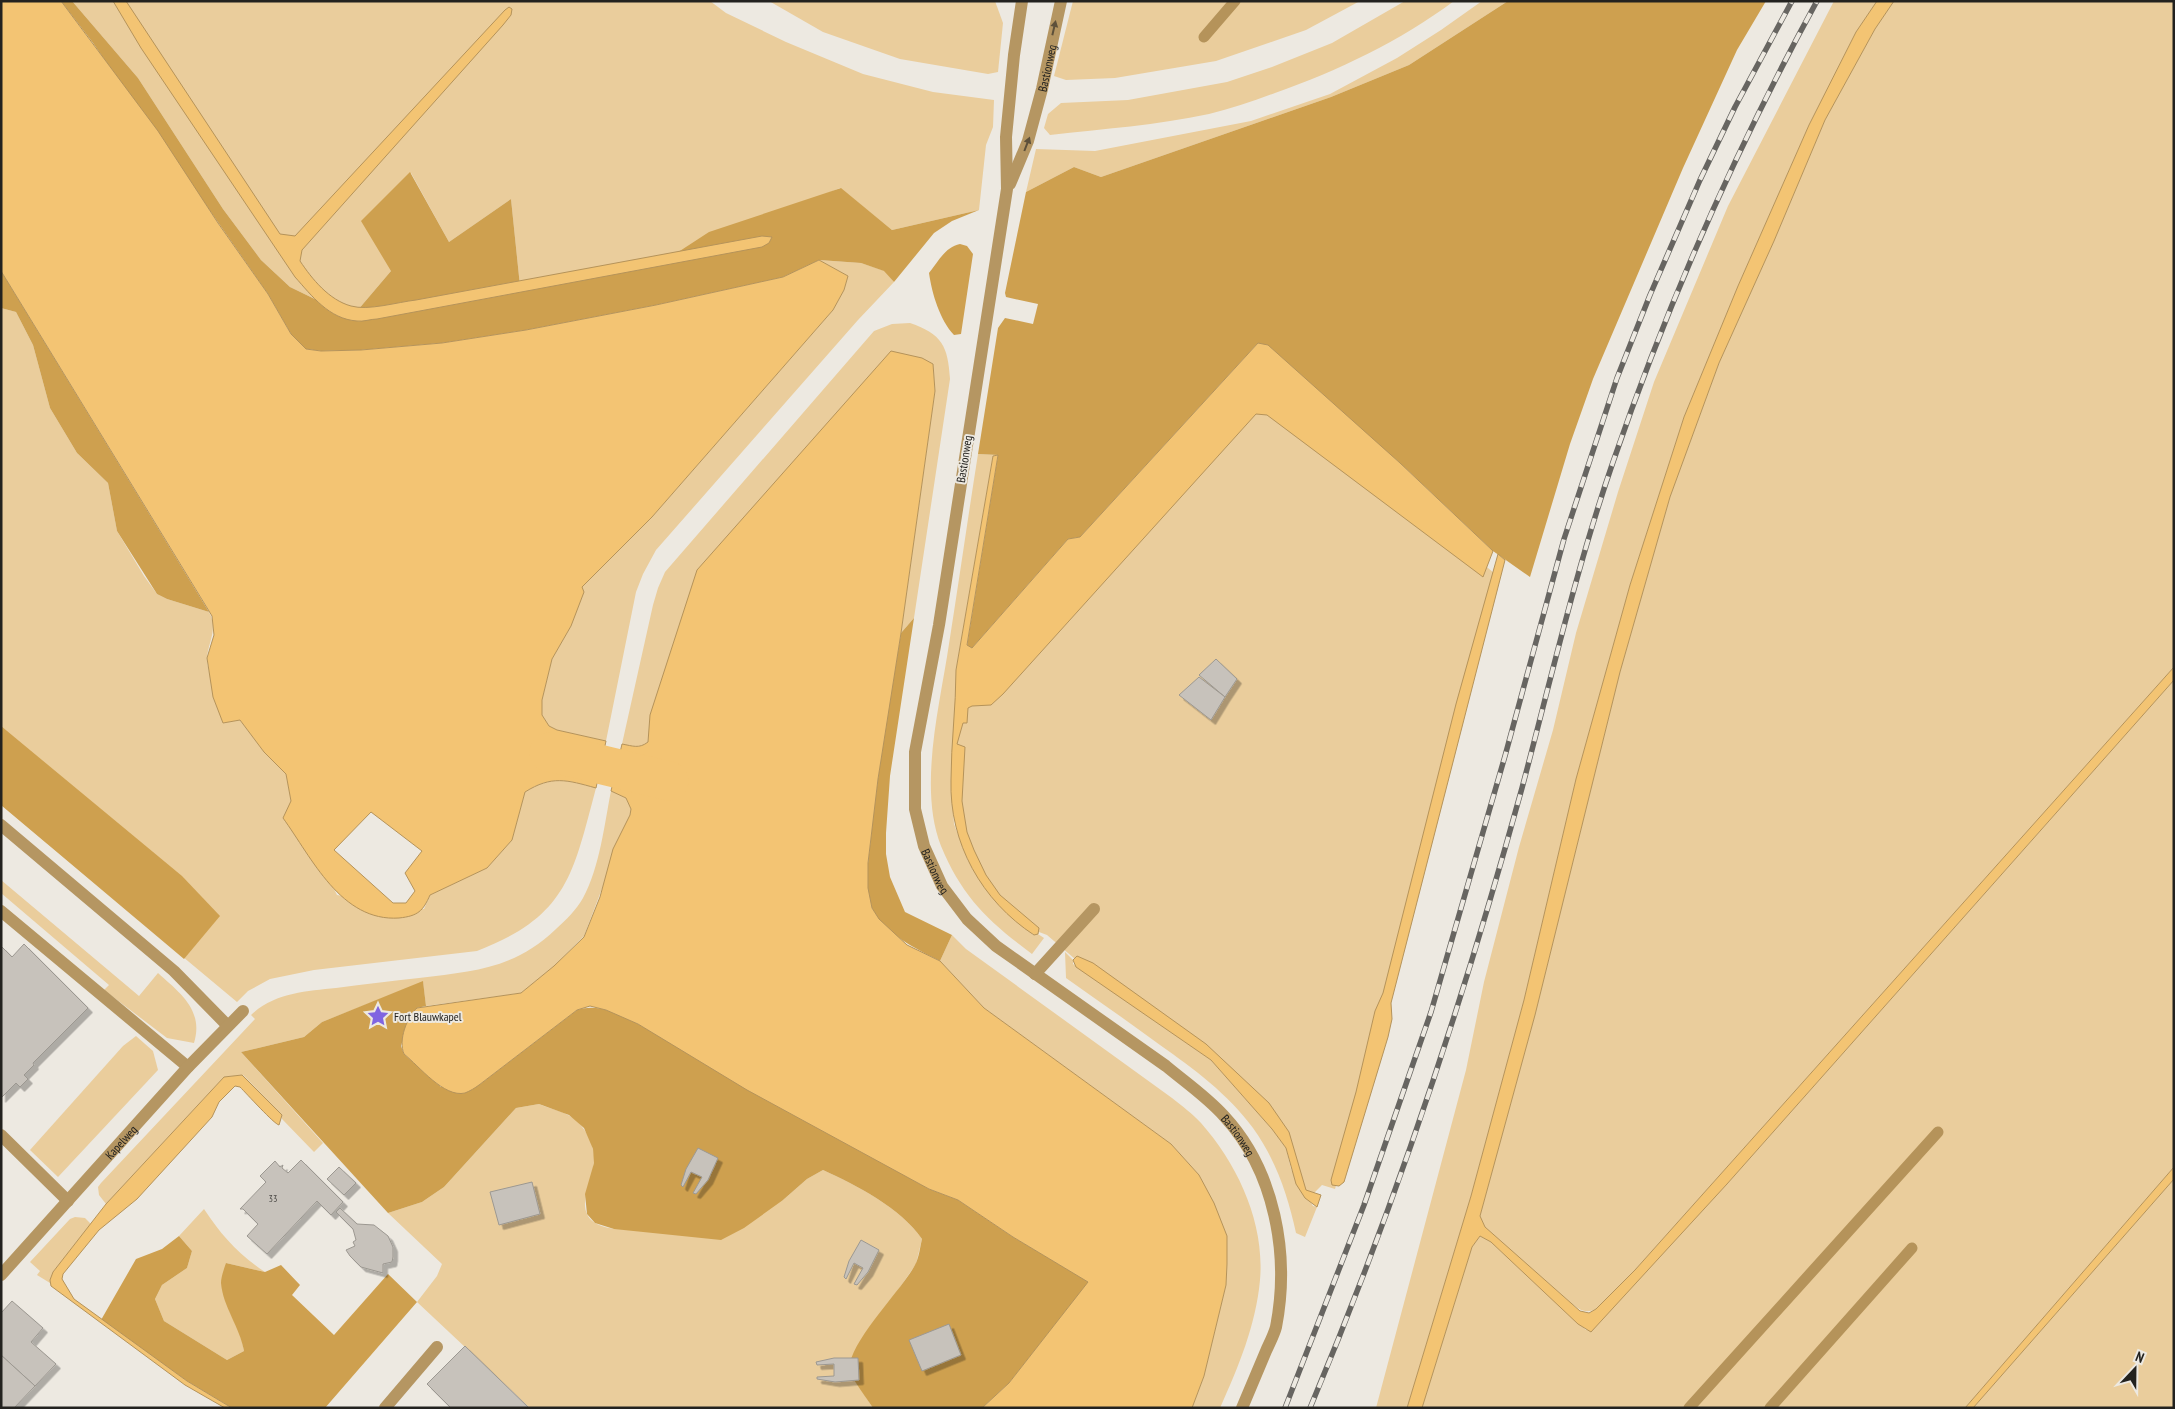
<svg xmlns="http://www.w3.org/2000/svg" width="2175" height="1409" font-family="'PT Sans Narrow',sans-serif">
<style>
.green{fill:#eacd9c}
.forest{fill:#cea04f}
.water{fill:#f3c473;stroke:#b5935a;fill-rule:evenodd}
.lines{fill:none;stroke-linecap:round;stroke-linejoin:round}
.stream{stroke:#b5935a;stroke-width:11}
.canal{stroke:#f3c473;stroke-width:39}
.building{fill:#c7c2bb;stroke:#9c9891;filter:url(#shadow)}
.lane{stroke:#b59662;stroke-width:12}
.street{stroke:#b59662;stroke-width:12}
.rail-casing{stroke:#676561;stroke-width:5.5}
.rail{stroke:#ede9e1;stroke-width:4;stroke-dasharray:11;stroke-linecap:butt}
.oneway{fill:#5d503a}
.labels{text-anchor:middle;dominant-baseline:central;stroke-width:4;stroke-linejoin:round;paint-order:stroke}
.number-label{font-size:10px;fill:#4c4a46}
.street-label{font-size:12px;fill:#23221f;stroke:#ede9e1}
.poi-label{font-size:12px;fill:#23221f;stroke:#ede9e1;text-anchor:start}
</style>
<defs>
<filter id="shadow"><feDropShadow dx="4.5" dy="4.5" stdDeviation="0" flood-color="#0004"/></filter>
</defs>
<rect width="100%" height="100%" fill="#ede9e1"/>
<g class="green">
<path d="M72,1H710L726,13L786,42L863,74L933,92L994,100L993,127L986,145L979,210L892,230L840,188L666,260L520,286L511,199L449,242L411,173L391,271L357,311L323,303L290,287L261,260L223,209L138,78Z"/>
<path d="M769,1H995L1003,23L998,72L988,74L900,59L823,32Z"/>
<path d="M1073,1H1360L1306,30L1216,61L1115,78L1066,80L1054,76Z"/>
<path d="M1405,1H1454C1400,41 1338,71 1275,93C1253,101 1231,109 1209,114C1158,125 1103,129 1050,135L1044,128L1048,114L1061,103L1128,100L1227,82L1272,67L1332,43Z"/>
<path d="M1482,1H1508L1409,65L1331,97L1101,177L1074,167L1026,192L1036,149L1095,151L1251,121L1330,94L1397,58L1441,30Z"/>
<path d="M1834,1H1877L1856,32L1809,125L1738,286L1684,417L1630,585L1576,779L1524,1000L1471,1196L1407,1408H1376L1466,1070L1484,982L1519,847L1553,730L1576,633L1618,492L1654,382L1728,206Z"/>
<path d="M1894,1H2174V667L1635,1270L1596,1309C1585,1314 1580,1310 1571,1303L1492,1234L1485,1227L1480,1216L1535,1015L1620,672L1670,497L1719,363L1774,241L1825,120L1875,29Z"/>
<path d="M819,260L861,263L885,271L894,282L858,320L656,550L643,574L636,592L606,741L557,730L549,726L542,715V700L552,659L571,626L581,587L652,517L833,310L844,290L848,276Z"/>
<path d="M1,308L16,312L33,345L50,408L77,453L108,483L117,531L144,576L157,594L167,599L209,612C218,628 209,641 207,657C206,668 220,710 223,723L240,720L264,752L286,774L291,801L337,895L424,909L430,895L487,868L512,840L525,792C552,775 567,780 596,788C573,874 568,916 477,951L314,970L270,979L248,991L237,1002L1,805Z"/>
<path d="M910,323C942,334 948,346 950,379L914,618L901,633L935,391L933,364L921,358L649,736L648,742C639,749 633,747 622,744L653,605L658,588L665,572L874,331L892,324Z"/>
<path d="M1263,380L1494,573L1366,1083L1335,1189L1322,1185L1310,1197L1298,1183L1287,1143L1212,1057L1075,959L1047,935L1039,932L997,897L968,855L952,780L962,706Z"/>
<path d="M978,454L998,455L993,456L956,670V702L951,781L954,824L968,861L1033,935L1038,934L1044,938L1032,954C989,922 962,897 941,846C918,787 940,705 949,644C959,581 968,517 978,454Z"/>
<path d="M2174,680V1167L1965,1408H1422L1472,1247L1480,1236L1491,1242L1586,1330L1727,1184Z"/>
<path d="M611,791L626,798L631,809L630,815L584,936L554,966L521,993L426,1006L423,982L322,1022L304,1037L241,1052L323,1143L314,1152L282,1119V1115L243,1075L224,1077L106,1204L99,1195L98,1187L101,1183L255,1019L251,1015C274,993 306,991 336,988C364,984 392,981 419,978C474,971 514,969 556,929C566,920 576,910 583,898C600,866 604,826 611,791Z"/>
<path d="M1,880L139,996L158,973C180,993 204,1010 194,1043L167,1038L104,990L109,985L1,893Z"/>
<path d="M952,935L966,949L1172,1098C1182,1106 1193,1114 1201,1123C1238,1165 1265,1223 1260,1280C1256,1325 1238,1368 1220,1408H1192L1204,1376L1226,1285L1227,1264V1236L1199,1175L1171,1144L984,1008L940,961Z"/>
<path d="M1065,952L1073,960V964L1211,1060L1272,1129L1286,1148L1291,1169L1313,1206L1317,1207L1305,1237L1296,1233C1288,1196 1276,1160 1253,1128C1228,1094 1194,1069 1160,1045C1129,1022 1097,1000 1066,978Z"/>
<path d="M136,1036L153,1051L158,1070L58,1177L30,1150L123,1046Z"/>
<path d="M539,1104C548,1108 559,1110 568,1115C584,1123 596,1145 594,1163C592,1182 574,1209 595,1223C600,1226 608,1228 614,1229L783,1200L807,1179L823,1170C856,1185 901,1208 922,1239L916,1264L894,1296L850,1372L873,1408H530L417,1302L437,1276L442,1264L388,1213L422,1202L444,1187L516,1108Z"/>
<path d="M2174,1179V1408H1973L1980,1400Z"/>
<path d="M204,1209C221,1235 239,1255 265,1272L226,1263L229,1310L241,1336L244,1351L227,1360L164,1321L155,1299L162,1285L187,1268L192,1251L179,1236Z"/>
<path d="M75,1217L85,1218L91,1224L53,1272L50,1283L37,1275L40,1271L30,1262L70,1219Z"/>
</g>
<g class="forest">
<path d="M61,1H72L138,78L223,209L261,260L290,287L323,303L357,311L391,271L361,221L410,172L449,242L511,199L520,286L666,260L709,232L841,188L892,230L979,210L952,221L934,233L894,282L884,271L861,263L819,260L783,277L656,305L526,330L442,343L361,350L321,351L306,349L291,334L268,294L93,43Z"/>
<path d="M1508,1H1766L1737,50L1683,168L1593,379L1570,444L1530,577L1493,551L1400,463L1258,343L1080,537L1068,539L972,648L967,646L998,455L978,454L998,328L1005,318L1033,324L1038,304L1006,297L1005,293L1026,192L1074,167L1101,177L1331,97L1409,65Z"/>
<path d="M960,244L967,246L973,254L961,334L954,335C940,320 932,294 929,273C938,262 945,247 960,244Z"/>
<path d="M1,271L209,612L167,599L157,594L117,531L108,483L77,453L50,408L33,345L16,312L1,308Z"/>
<path d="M914,618L890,776L886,833V854L890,877L905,912L952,935L940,961C918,950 883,933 872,908C863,887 869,858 871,836C878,768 890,701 901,633Z"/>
<path d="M1,726L182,876L220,916L184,959L1,805Z"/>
<path d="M423,981L426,1006L417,1008L410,1015L401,1046L404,1054L441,1087L479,1085L577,1010C600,1003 617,1014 638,1024L929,1189L958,1200L1013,1237L1089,1282L1009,1383L982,1408H873C869,1401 852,1379 850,1372C844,1347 902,1290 915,1265C919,1258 920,1247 922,1239C901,1208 856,1185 823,1170L807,1179L783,1200L744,1228L721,1240L614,1229L595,1223L587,1214L585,1194L594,1163L593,1149L584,1128L569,1115L539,1104L516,1108L444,1187L422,1202L388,1213L241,1052L304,1037L322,1022Z"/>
<path d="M179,1236L192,1251L187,1268L162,1285L155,1299L164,1321L227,1360L244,1351C240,1327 223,1307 221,1283C221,1277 224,1269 226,1263L265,1272L281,1265L300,1285L292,1295L334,1335L388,1274L417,1302L325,1408H232L187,1381L101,1320L136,1259L162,1249Z"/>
</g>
<g class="water">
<path d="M1,1H61L158,131L218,223L268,294L291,334L306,349L321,351L361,350L442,343L526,330L656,305L783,277L819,260L848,276L844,290L833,310L652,517L582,587L584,592L571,626L552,659L542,700V715L549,726L557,730L606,741L596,788C567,780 552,775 525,792L512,840L487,868L430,895C423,911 418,916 399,918C341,922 312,858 283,818L291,801L286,774L264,752L240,720L223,723L213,697L207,658L214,635L212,616L1,271ZM371,812L422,851L405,873L415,891L406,903H393L334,850Z"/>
<path d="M113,1H126L280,234L295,236L505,10L509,7L512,9L511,15L503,25L302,250L300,261C312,279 329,300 351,306C368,311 398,302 416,300L762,236L772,237L769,243L762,247L377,319C371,319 363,322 357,321C329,319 312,296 295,277L141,48Z"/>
<path d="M1877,1H1894L1875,29L1825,120L1774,241L1719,363L1670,497L1620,672L1535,1015L1480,1216L1485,1227L1580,1311L1589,1313L1596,1309L1635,1270L2174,667V680L1727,1184L1591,1332L1578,1324L1491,1242L1480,1236L1472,1247L1422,1408H1407L1471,1196L1524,1000L1576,779L1630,585L1684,417L1738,286L1809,125L1856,32Z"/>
<path d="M1258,343L1268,345L1400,463L1493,551L1483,577L1267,415L1256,414L1003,694L991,705L972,706L968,708L967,723H963L957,744L965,747L962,801L967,832L974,850L986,875L1000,895L1039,928L1038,934L1034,935C982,901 949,843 951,780C951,743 956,707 956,670L993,456L998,455L967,645L972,648L1068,539L1080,537Z"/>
<path d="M891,351L922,358L933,364L935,391L901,633L878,779L868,863V888L872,908L879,919L907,945L940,961L984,1008L1171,1144L1199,1175L1214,1203L1227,1236V1264L1226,1285L1204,1376L1192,1408H982L1009,1383L1088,1282L1013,1237L958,1200L929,1189L747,1090L638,1024L606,1010L590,1006L577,1010L479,1085C475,1088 470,1091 465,1093C444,1098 419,1066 404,1054C398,1040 407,1017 417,1008L521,993L554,966L584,937L600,897L613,849L630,815L631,809L626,798L611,791L622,744C633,746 639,749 648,742L650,715L697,570Z"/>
<path d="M1498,554L1505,560L1391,1003L1392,1019L1388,1037L1344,1182L1339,1186L1332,1185L1331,1180L1356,1092L1375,1011L1383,993L1456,704Z"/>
<path d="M1077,956L1093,963L1206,1044L1269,1103L1289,1132L1306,1190L1321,1195L1317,1207L1305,1198L1296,1184L1286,1148L1272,1129L1211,1060L1076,967L1073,960Z"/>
<path d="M242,1075L282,1115L279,1125C274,1124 247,1094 240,1087L235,1086L219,1102L212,1117L137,1199L99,1230L63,1274L62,1279L74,1299L187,1381L232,1408H225L185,1385L51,1286L50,1280L53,1272L106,1204L224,1077Z"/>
<path d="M2174,1167V1179L1973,1408H1965Z"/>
</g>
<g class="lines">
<g class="stream">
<path d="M1204,37L1235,1"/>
<path d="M1689,1408L1938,1132"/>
<path d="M1770,1408L1912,1248"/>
</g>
<path class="canal" d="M549,752L669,781"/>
</g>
<g class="building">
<path d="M1216,659L1237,679L1225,697L1199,675Z"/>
<path d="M1199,677L1225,697L1211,720L1179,695Z"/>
<path d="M24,944L88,1008L33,1063L34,1065L24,1075L28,1079L20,1087L16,1083L1,1098V946L12,957Z"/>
<path d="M698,1148L718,1158L708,1180L696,1194L693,1193L702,1177L691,1172L683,1187L681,1185L686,1169Z"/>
<path d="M301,1160L343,1202L331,1215L317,1201L267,1254L247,1236L258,1224L243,1209H240L266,1182L260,1176L275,1161L280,1167L283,1165L282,1168L288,1173Z"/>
<path d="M339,1167L356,1183L344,1195L327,1179Z"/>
<path d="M532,1182L540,1214L499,1225L490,1192Z"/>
<path d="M340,1208L357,1224L374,1225L388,1236L393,1247V1257L392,1262L383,1264V1273L361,1267L350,1256L346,1250L355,1246L353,1242L356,1240L353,1229L336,1212Z"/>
<path d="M861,1240L879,1250L868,1272L857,1285L854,1284L863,1268L854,1263L846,1279L844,1277L849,1261Z"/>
<path d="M12,1301L43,1328L31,1342L56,1364L35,1386L1,1355V1313Z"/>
<path d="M949,1324L961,1355L922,1371L909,1340Z"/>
<path d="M465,1346L529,1408H451L427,1384Z"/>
<path d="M1,1355L35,1386L14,1408H1Z"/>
<path d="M834,1358H858L859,1380L835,1382L817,1379V1377L834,1376V1364L817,1365L816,1362Z"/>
</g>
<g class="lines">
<g class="lane">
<path d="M1,825L174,971L227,1025"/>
<path d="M1,911L188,1067"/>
<path d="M1035,974L1094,909"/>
<path d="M1,1135L68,1201"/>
</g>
<g class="street">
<path id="s1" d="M1022,1L1014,55L1006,137L1007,189L939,625L915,752V809L924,846L942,886L967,919L996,946L1166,1066C1185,1082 1207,1097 1224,1116C1275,1171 1290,1255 1276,1327C1274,1335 1269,1344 1266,1351C1258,1370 1250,1389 1242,1408"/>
<path id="s2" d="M1010,184L1028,141L1042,89L1061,1"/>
<path id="s3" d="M1,1275L188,1067L243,1011"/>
<path d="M385,1408L437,1347"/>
</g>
<g class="rail-casing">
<g id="rail">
<path d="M1285,1408L1364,1205L1431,1012L1505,756L1564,539L1617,378L1650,295L1700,180L1735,107L1792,1"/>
<path d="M1310,1408C1395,1206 1464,999 1522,788C1551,679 1576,569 1613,462C1668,302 1736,149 1817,1"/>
</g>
</g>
<use href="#rail" class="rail"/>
</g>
<defs><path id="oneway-solid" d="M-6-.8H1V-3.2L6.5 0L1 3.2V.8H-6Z" transform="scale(1.25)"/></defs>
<g class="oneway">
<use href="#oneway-solid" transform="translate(1054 28) rotate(-77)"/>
<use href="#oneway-solid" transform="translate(1027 144) rotate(-69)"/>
</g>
<defs>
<g id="sight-bare" transform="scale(1.725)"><path d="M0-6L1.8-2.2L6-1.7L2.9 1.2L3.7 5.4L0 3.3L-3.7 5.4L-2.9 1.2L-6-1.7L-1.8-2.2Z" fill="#8065e1" stroke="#ede9e1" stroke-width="2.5" paint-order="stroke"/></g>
</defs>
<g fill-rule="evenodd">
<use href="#sight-bare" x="378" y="1016"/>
</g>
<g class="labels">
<g class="number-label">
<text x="273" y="1198">33</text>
</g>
<g class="street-label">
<text stroke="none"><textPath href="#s2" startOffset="122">Bastionweg</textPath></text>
<text transform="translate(964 459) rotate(-81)">Bastionweg</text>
<text stroke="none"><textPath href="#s1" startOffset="882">Bastionweg</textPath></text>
<text stroke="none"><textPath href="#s1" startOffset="1288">Bastionweg</textPath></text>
<text stroke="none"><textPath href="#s3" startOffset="179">Kapelweg</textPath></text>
</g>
<g class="poi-label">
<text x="394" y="1016">Fort Blauwkapel</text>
</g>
</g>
<rect width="2175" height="1409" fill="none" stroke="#23221f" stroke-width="5"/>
<g transform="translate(2135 1369) rotate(22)" stroke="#ede9e1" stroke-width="4" paint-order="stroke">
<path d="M0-4L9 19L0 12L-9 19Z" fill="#23221f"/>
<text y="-8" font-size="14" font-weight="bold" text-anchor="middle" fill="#23221f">N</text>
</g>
</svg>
